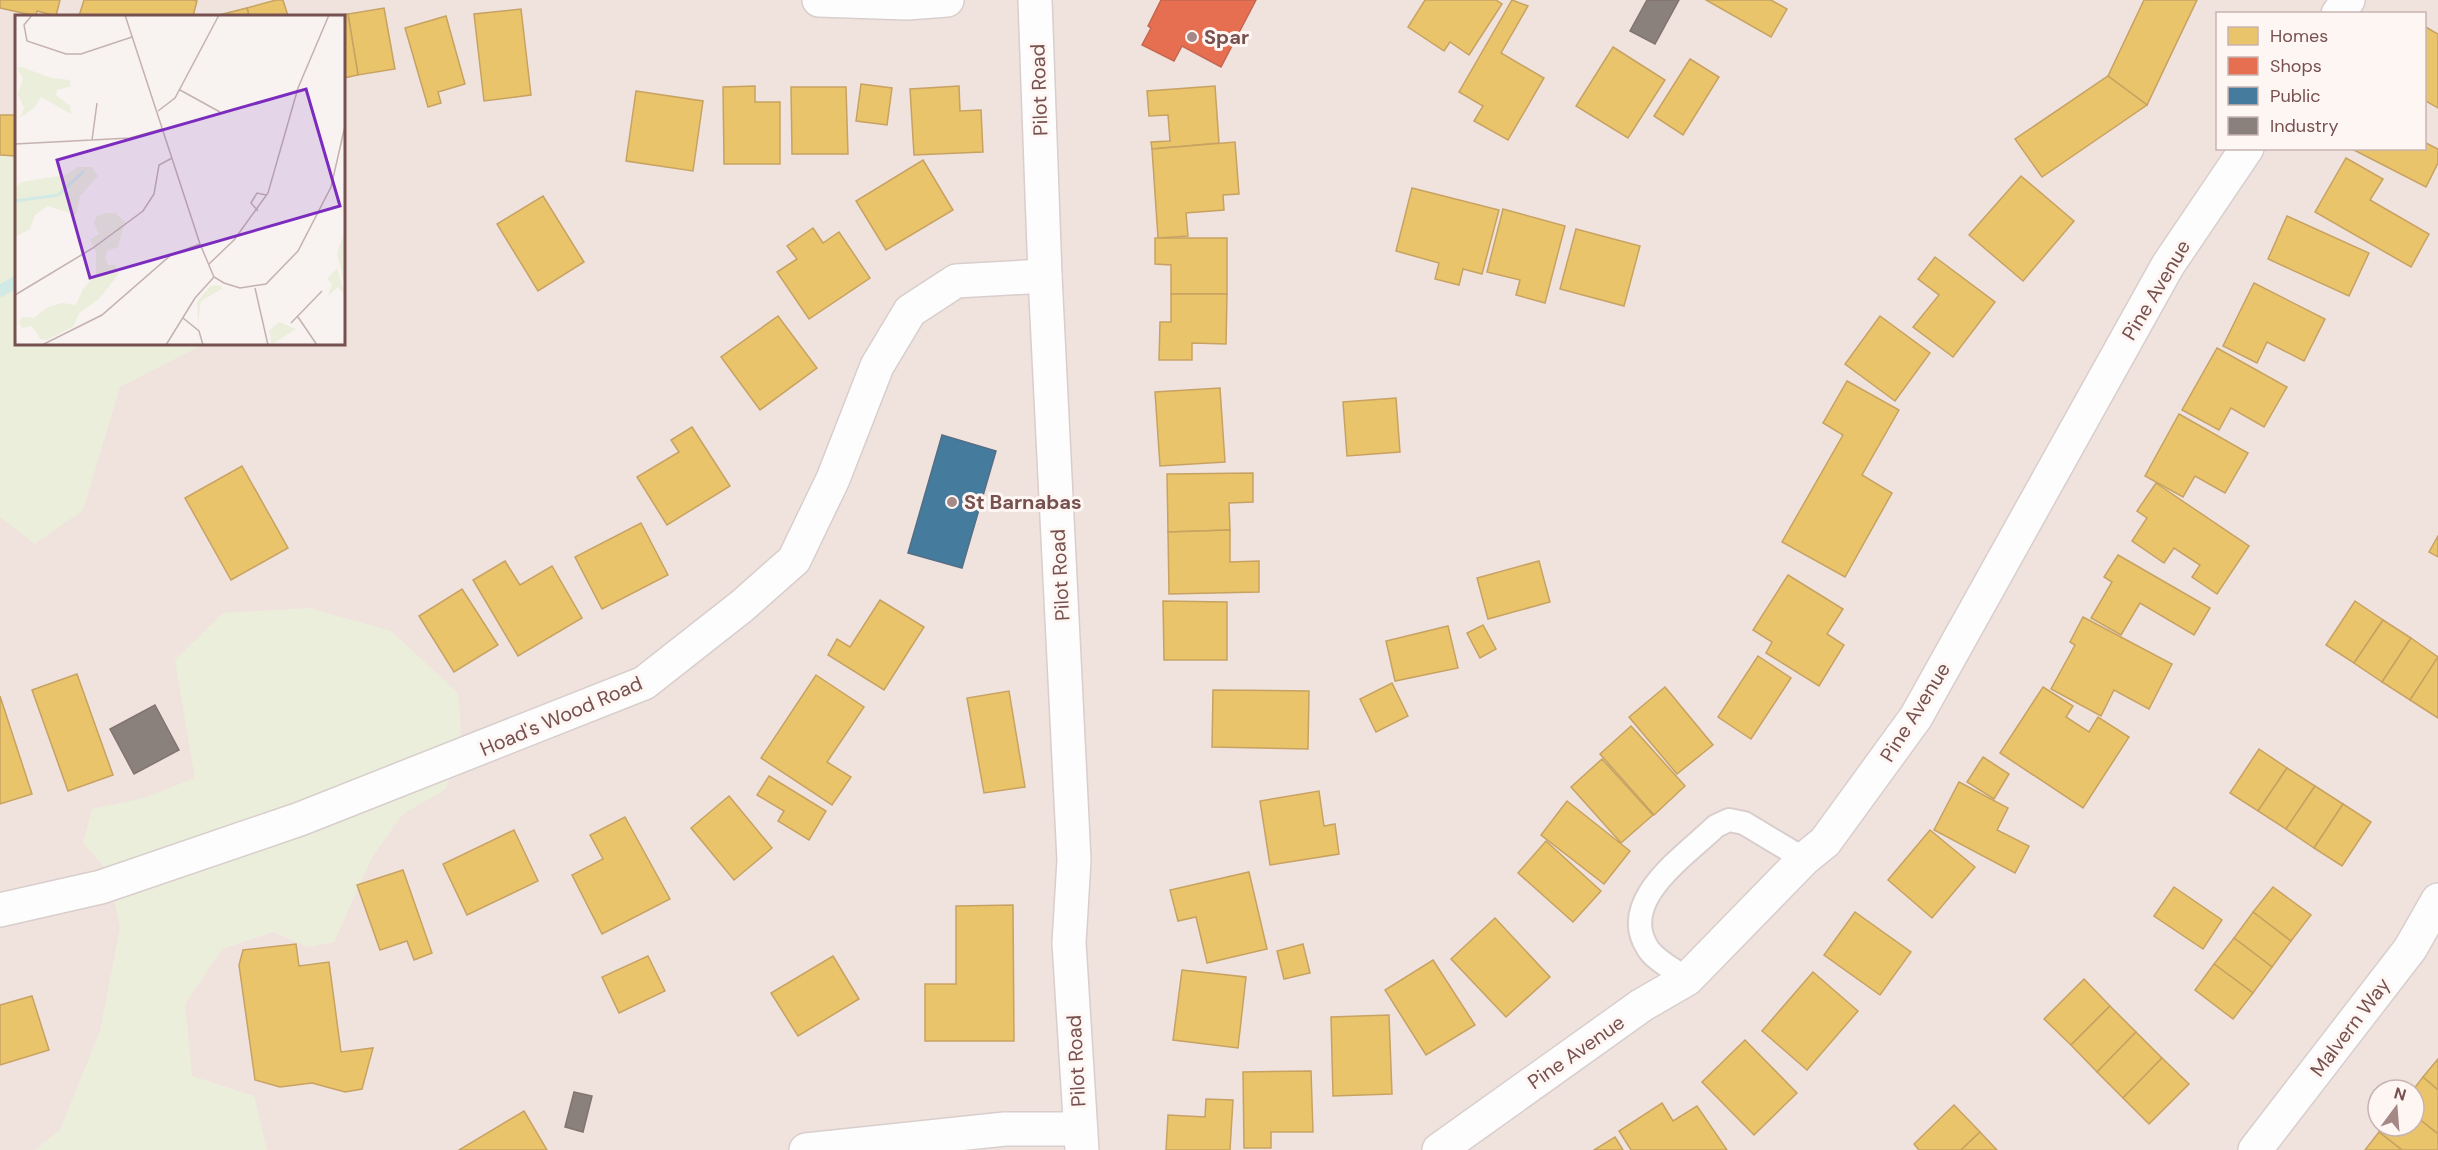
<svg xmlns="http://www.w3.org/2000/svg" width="2438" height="1150" font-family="'DM Sans',sans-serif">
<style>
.residential{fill:#f0e3de;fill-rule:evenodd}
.green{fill:#ebeedb}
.homes{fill:#e9c46a;stroke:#c7a262;stroke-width:1.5}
.shops{fill:#e76f51;stroke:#c56650;stroke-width:1.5}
.public{fill:#457b9d;stroke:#546e86;stroke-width:1.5}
.industry{fill:#8a817c;stroke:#84736e;stroke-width:1.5}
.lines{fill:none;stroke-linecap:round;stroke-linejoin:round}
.stream{stroke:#d1eae5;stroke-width:12}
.lane-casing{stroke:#d8cecc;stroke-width:26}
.street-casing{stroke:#d8cecc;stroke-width:36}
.lane{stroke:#fefdfd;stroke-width:22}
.street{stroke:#fefdfd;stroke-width:33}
.poi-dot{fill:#a48987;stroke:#fef6f3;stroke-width:2}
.labels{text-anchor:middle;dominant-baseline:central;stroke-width:6;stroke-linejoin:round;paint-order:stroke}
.poi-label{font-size:20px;font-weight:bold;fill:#77514f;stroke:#fef6f3;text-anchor:start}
.street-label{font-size:20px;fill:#77514f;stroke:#fef6f3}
.inset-river{fill:none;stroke:#d1eae5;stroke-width:3}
.inset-road{fill:none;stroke:#c4b2b0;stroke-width:1.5}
.view{fill:#7b2cbf;fill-opacity:0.15;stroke:#7b2cbf;stroke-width:3}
.inset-edge{fill:none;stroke:#77514f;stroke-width:3}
</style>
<rect width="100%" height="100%" fill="#f8f2f0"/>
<path class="residential" d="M0,0H2438V1150H0ZM2218,14H2424V148H2218ZM16,16H344V344H16ZM2378,1090H2414V1126H2378Z"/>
<g class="green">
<path d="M0,150H16V344H204L120,387L83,510L35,544L0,517Z"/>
<path d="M309,608L391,631L458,693L461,731L446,789L403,814L372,857L334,942L308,947L273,932L222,949L185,1004L192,1076L254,1096L267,1150H35L60,1130L100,1031L120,928L109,872L83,843L92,809L144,798L195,778L175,660L223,613Z"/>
</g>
<g class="homes">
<path d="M0,0H60L56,16L37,11L36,16L0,8Z"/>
<path d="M84,0H193L197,1L193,16H79Z"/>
<path d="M276,0H283L288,16H249L247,8Z"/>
<path d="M1425,0H1496L1502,4L1469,55L1450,42L1444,51L1408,27Z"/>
<path d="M1512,0L1528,6L1501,53L1544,78L1508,140L1474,121L1483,106L1459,92Z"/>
<path d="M1706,0H1771L1787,9L1771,37Z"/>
<path d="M2144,0H2197L2147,105L2108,76Z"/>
<path d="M247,8L249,16H215Z"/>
<path d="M384,8L395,69L358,75L348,14Z"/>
<path d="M521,9L531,95L484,101L474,14Z"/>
<path d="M348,14L358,75L344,78V16H332Z"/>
<path d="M446,16L465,84L438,92L441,103L428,107L405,28Z"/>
<path d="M2424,26L2438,34V108L2424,100Z"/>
<path d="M1613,47L1665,80L1628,138L1576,106Z"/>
<path d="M1690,59L1719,77L1683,135L1654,116Z"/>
<path d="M2108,76L2147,105L2042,177L2015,139Z"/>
<path d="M861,84L892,88L887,125L856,121Z"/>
<path d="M755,86V102H780V164H724L723,87Z"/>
<path d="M959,86L960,111L981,110L983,152L914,155L910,89Z"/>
<path d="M1215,86L1219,143L1152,149L1151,142L1170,141L1168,115L1149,116L1147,91Z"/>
<path d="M791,87H846L848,154H792Z"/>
<path d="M636,91L703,101L693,171L626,161Z"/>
<path d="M0,115H16V156L0,155Z"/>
<path d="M1235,142L1239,194L1223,195L1224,210L1186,213L1188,236L1158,238L1152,149Z"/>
<path d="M2424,142L2438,149V163L2426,187L2352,149L2424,148Z"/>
<path d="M2346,158L2383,179L2370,200L2429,234L2411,267L2315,212Z"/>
<path d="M923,160L953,210L886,250L856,201Z"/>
<path d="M2021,176L2074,221L2023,281L1969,235Z"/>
<path d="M1412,188L1499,210L1482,274L1463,269L1459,285L1435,279L1439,263L1396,251Z"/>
<path d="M543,196L584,262L538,291L497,224Z"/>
<path d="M1503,209L1565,226L1545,303L1516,295L1520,280L1487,272Z"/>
<path d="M2287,216L2369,253L2349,296L2268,259Z"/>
<path d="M813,228L823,243L839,232L870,278L809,319L777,272L797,259L787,246Z"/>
<path d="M1576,229L1640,246L1624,306L1560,289Z"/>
<path d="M1155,238H1227V294H1171V265L1155,264Z"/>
<path d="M1935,257L1995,302L1953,357L1913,327L1939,295L1918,279Z"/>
<path d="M2254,283L2325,319L2304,361L2267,342L2257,363L2223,346Z"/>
<path d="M1171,294H1227L1226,344L1192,343V360H1159L1160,322H1171Z"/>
<path d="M778,316L817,368L760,410L721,357Z"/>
<path d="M1880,316L1930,353L1895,401L1845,364Z"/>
<path d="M2217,348L2287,387L2264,427L2231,408L2219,430L2182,410Z"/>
<path d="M1847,381L1899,410L1862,475L1892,493L1845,577L1782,542L1843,435L1823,423Z"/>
<path d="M1220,388L1225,462L1160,466L1155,392Z"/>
<path d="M1396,398L1400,452L1347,456L1343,402Z"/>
<path d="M2179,414L2248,453L2225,493L2195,476L2183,497L2145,476Z"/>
<path d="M692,427L730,486L667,525L637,477L679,452L671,440Z"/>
<path d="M242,466L288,548L231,580L185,498Z"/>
<path d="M1253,473V502L1229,503L1230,530L1168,532L1167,474Z"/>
<path d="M2156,483L2249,546L2217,594L2192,577L2200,565L2174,548L2164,563L2132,541L2147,518L2137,511Z"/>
<path d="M641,523L668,575L602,609L575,557Z"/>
<path d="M1230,530V562L1259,561V592L1169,594L1168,532Z"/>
<path d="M2438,536V557L2429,552Z"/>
<path d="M2118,555L2210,608L2194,635L2140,603L2121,635L2091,618L2112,582L2104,577Z"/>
<path d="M505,561L520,585L552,566L582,618L518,656L473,580Z"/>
<path d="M1539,561L1550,602L1488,619L1477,578Z"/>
<path d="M1788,575L1843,609L1827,634L1844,645L1819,686L1766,653L1772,642L1753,630Z"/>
<path d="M462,589L498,645L454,672L419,616Z"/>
<path d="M880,600L924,627L884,690L828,655L837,639L850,647Z"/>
<path d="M1163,601L1227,602V660H1164Z"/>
<path d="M2355,601L2383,620L2354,663L2326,645Z"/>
<path d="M2083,617L2172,664L2149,709L2114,690L2101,716L2051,689L2075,645L2070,642Z"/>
<path d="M2383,620L2411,638L2382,682L2354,663Z"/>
<path d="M1483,625L1496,649L1480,658L1467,633Z"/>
<path d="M1448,626L1458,668L1395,681L1386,641Z"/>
<path d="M2411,638L2438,657L2410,700L2382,682Z"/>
<path d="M1758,656L1791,678L1751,739L1718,717Z"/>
<path d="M2438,657V718L2410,700Z"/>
<path d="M77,674L113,775L68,791L32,690Z"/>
<path d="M816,675L864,707L827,762L851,777L832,805L761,758Z"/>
<path d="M1392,683L1408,716L1376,732L1360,699Z"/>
<path d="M1665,687L1713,745L1677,774L1629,717Z"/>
<path d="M2043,687L2073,706L2066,717L2089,732L2098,717L2129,737L2083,808L2000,753Z"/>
<path d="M1213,690L1309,691L1308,749L1212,747Z"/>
<path d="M1009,691L1025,787L984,793L967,698Z"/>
<path d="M0,696L32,794L0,804Z"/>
<path d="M1631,726L1685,786L1654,815L1600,754Z"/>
<path d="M2259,749L2287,768L2258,811L2230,793Z"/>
<path d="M1983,757L2009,774L1994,799L1967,782Z"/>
<path d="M1602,759L1653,815L1621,843L1571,787Z"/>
<path d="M2287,768L2315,786L2286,829L2258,811Z"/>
<path d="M769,776L826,811L809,840L778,821L784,811L757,795Z"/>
<path d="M1959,782L2008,808L1997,830L2029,846L2015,873L1934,830Z"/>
<path d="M2315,786L2343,804L2314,848L2286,829Z"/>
<path d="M1319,791L1324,826L1335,824L1339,854L1270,865L1260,801Z"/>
<path d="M729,796L772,848L734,880L691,828Z"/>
<path d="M1567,801L1630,851L1604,884L1541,835Z"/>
<path d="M2343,804L2371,822L2342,866L2314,848Z"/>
<path d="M625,817L670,899L602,934L572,875L603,859L590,835Z"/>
<path d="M514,830L538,881L467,915L443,864Z"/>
<path d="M1930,830L1975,867L1932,918L1888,880Z"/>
<path d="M1546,841L1601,891L1573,922L1518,873Z"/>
<path d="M403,870L432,953L414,960L407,941L380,950L357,885Z"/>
<path d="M1249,872L1267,949L1207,963L1196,917L1178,921L1170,890Z"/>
<path d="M2174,887L2222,920L2203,949L2154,916Z"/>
<path d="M2273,887L2311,915L2291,941L2253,912Z"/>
<path d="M1013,905L1014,1041H925V984H956V906Z"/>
<path d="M1855,912L1911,952L1880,995L1824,955Z"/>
<path d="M2253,912L2291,941L2272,967L2234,938Z"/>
<path d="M1495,918L1550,977L1506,1017L1451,959Z"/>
<path d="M2234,938L2272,967L2253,993L2214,964Z"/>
<path d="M296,944L299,966L329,962L341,1052L373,1048L362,1089L345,1092L312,1083L280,1087L255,1080L239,965L243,950Z"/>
<path d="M1303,944L1310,973L1284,979L1277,951Z"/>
<path d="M648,956L665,991L619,1013L602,977Z"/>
<path d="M833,956L859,999L798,1036L771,993Z"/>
<path d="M1433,960L1475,1025L1426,1055L1385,990Z"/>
<path d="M2214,964L2253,993L2233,1019L2195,990Z"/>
<path d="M1182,970L1246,977L1238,1048L1173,1040Z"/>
<path d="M1813,972L1858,1011L1807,1070L1762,1031Z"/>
<path d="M2084,979L2110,1006L2071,1045L2044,1019Z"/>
<path d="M32,996L49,1050L0,1065V1005Z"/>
<path d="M2110,1006L2136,1032L2097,1072L2071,1045Z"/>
<path d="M1389,1015L1392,1094L1333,1096L1331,1017Z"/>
<path d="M2136,1032L2162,1058L2123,1098L2097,1072Z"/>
<path d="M1745,1040L1797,1093L1754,1135L1702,1082Z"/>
<path d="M2162,1058L2189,1084L2149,1124L2123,1098Z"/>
<path d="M2438,1059V1090L2423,1077Z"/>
<path d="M1311,1071L1313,1132H1271V1148H1244L1243,1072Z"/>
<path d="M2423,1077L2438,1090V1134L2414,1115L2413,1090Z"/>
<path d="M1206,1099L1233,1100L1230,1150H1166L1168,1115L1205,1117Z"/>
<path d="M1662,1103L1673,1121L1697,1106L1727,1150H1631L1619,1131Z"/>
<path d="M1954,1105L1980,1132L1961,1150H1919L1914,1144Z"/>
<path d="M524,1111L547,1150H459Z"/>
<path d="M2414,1115L2438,1134V1150H2402L2379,1132L2384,1126H2414Z"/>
<path d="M1980,1132L1997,1150H1961Z"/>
<path d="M2379,1132L2402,1150H2365Z"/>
<path d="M1615,1137L1623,1150H1594Z"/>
</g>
<path class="shops" d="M1161,0H1256L1221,67L1182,46L1174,61L1142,45L1151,28L1148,26Z"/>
<path class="public" d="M942,435L996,451L962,568L908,553Z"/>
<g class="industry">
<path d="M1647,0H1679L1655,44L1630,31Z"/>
<path d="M155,705L179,750L134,774L110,729Z"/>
<path d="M574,1092L592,1096L583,1132L565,1127Z"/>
</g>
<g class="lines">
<path class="stream" d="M0,291L16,282"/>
<g class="lane-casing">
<path id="lane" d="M1687,979C1675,970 1654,960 1647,947C1618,900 1685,856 1716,826L1729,820L1744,823L1804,859"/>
</g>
<g class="street-casing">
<g id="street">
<path d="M819,0L907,3L947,0"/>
<path d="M1035,0L1045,276L1074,860L1069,943L1082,1150"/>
<path d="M2338,14L2348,0"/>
<path d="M0,910L101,887L300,819L644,683L742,606L794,560L833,479L877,366L910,311L956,281L1045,276"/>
<path d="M806,1150L1005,1129H1079"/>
<path d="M1439,1150L1642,1005L1687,979L1804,859L1825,842L1916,717L2168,265L2247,148"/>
<path d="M2255,1150L2410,949L2438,900"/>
</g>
</g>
<use href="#lane" class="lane"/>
<use href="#street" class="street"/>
</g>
<g class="poi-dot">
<circle cx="1192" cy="37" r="6"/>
<circle cx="952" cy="502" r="6"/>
</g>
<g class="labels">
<g class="poi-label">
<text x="1204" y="37">Spar</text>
<text x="964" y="502">St Barnabas</text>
</g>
<g class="street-label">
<text transform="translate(1039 90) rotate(-92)">Pilot Road</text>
<text transform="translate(2156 290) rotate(-59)">Pine Avenue</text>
<text transform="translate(1060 575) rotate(-93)">Pilot Road</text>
<text transform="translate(1915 712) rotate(-58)">Pine Avenue</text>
<text transform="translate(561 716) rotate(-23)">Hoad's Wood Road</text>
<text transform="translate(2350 1027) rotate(-53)">Malvern Way</text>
<text transform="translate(1576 1052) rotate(-35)">Pine Avenue</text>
<text transform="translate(1076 1061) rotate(-93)">Pilot Road</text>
</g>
</g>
<g transform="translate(15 15)">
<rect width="330" height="330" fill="#f8f2f0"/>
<path d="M7,52L36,63L55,65L56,71L42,75L41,80L55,91L56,99L26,82L19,93L5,103L9,93L3,79L8,63L2,53ZM63,152H77L83,161L65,181L61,200L33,191L20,200L15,214L0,222V173L6,167L50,160ZM91,198H100L110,207L103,232L92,236L90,242L93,250H100L103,260L84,284L64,298L59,311L32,325L25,324L17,311L7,313L4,307L7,302L19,303L33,292L47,288L61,290L68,274L81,259V237L75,225L84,219L79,208L82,201ZM327,224H330V272L322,238ZM322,253L330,280L323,272L313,281L317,269L312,264ZM204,270L208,273L186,286L183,308L182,287L195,271ZM264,307L281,314L257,329L254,316Z" fill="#ebeedb"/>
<path class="inset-river" d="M0,186L43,180L69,156"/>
<path class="inset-road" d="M17,0L9,10L12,26L51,39H66L117,22M110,0L185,229L199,262L209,268L225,273L251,269L283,236L316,172L330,111M165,75L205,97M143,96L160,83L204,0M77,125L82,88M0,129L115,123L147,114M243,196L236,188L242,178L251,180M194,249L219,225L253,178L283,73L314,0M240,273L253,330M0,280L78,233L128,196L139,179L144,150L157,143M283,302L302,330M168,303L184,316L188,330M276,308L307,276M27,330L87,300L156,240L185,229M151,330L180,283L199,262"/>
<path class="view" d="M291,74L325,191L75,263L42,145Z"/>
<rect width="330" height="330" class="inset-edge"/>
</g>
<rect x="2216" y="12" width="210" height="138" fill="#fef6f3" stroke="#c8b4b1" stroke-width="1.5"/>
<rect x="2228" y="27" width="30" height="18" fill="#e9c46a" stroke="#c8b4b1" stroke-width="1.5"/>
<text x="2270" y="42" font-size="18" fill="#77514f">Homes</text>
<rect x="2228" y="57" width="30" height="18" fill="#e76f51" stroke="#c8b4b1" stroke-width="1.5"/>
<text x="2270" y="72" font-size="18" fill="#77514f">Shops</text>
<rect x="2228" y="87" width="30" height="18" fill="#457b9d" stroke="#c8b4b1" stroke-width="1.5"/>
<text x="2270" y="102" font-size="18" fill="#77514f">Public</text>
<rect x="2228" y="117" width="30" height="18" fill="#8a817c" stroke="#c8b4b1" stroke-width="1.5"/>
<text x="2270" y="132" font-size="18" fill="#77514f">Industry</text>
<g transform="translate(2396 1108) rotate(16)"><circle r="28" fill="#fef6f3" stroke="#c8b4b1" stroke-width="1.5"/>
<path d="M0-4.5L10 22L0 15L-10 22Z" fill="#a48987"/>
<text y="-9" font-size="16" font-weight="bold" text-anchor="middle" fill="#77514f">N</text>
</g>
</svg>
